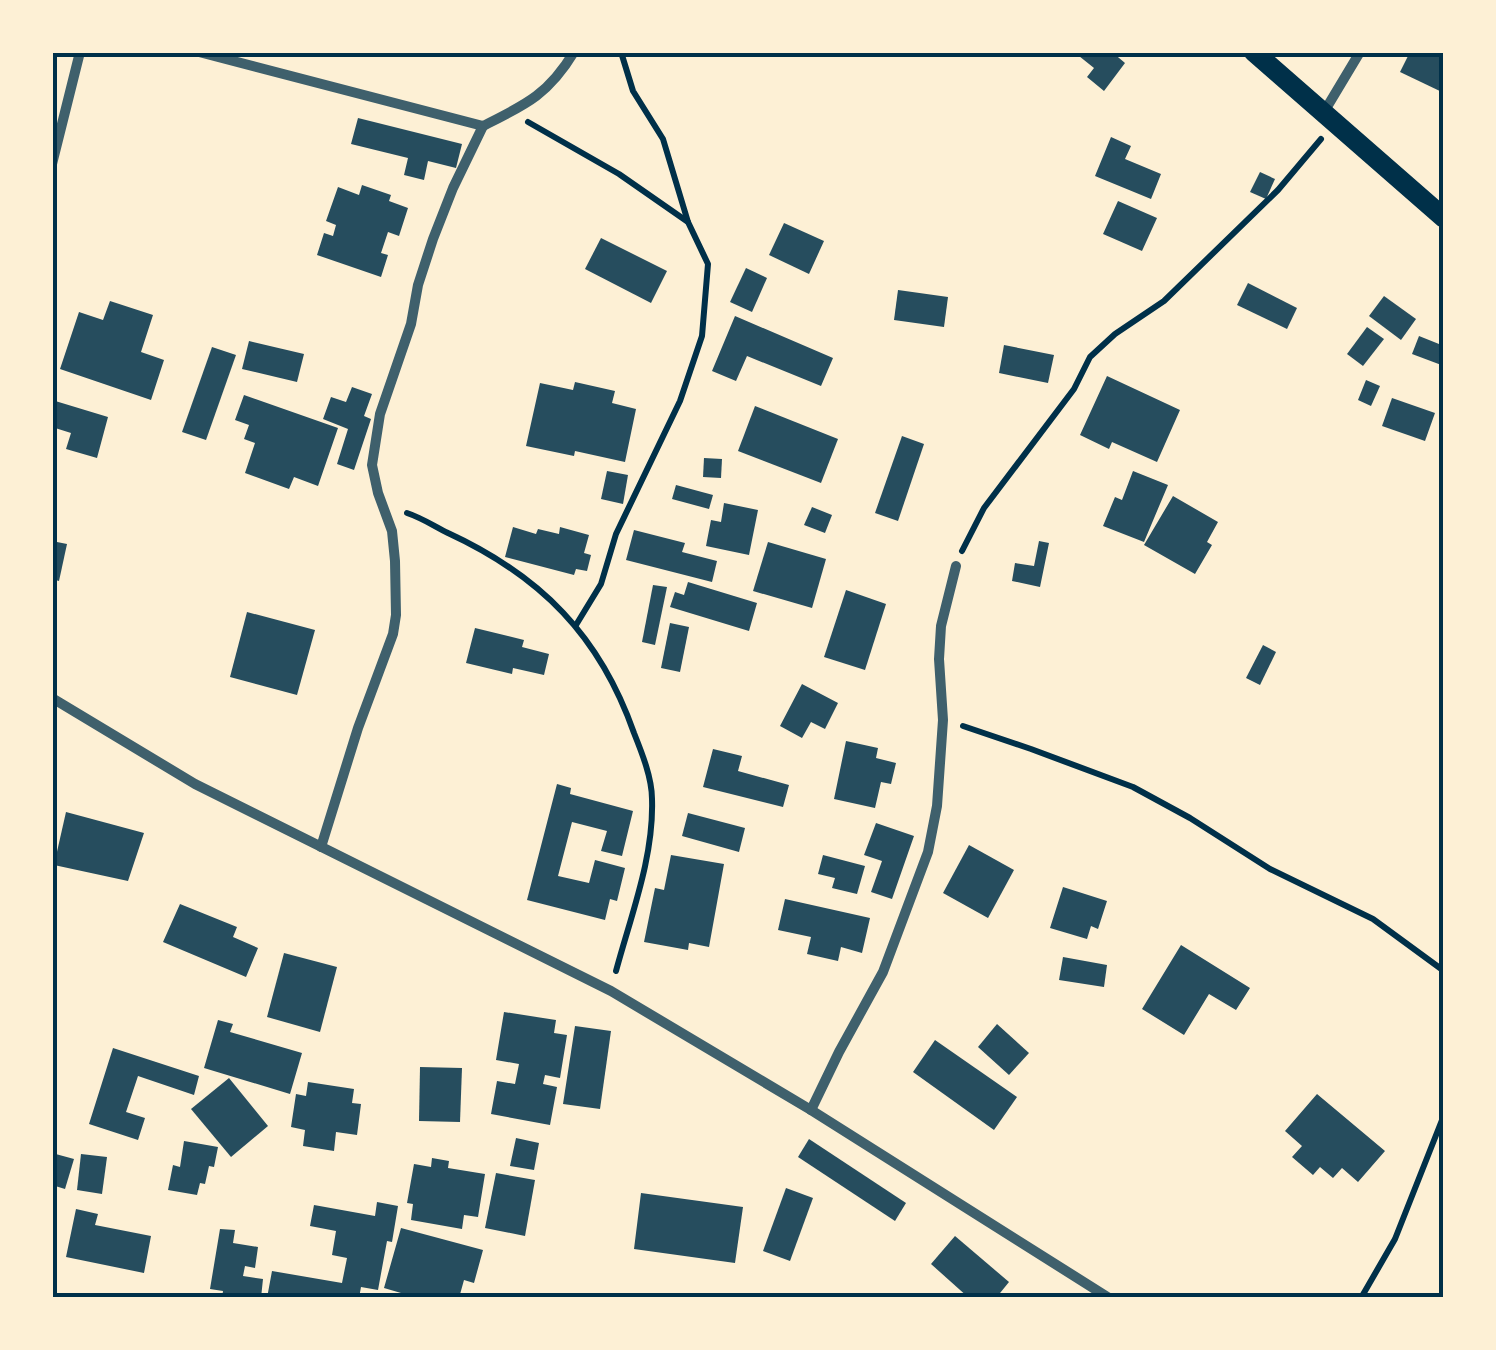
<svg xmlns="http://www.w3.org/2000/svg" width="1496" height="1350" font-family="Ubuntu,sans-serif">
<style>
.building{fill:#264d5e}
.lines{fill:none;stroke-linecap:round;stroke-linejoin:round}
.path{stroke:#003049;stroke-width:6}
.minor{stroke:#3f606c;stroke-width:10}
.secondary{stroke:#003049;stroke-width:20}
.neatline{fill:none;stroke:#003049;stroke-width:4}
</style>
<rect width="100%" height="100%" fill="#fdf0d5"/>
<g class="building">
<path d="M1074,52H1112L1125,63L1104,91L1087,77L1094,68Z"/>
<path d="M1410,52H1444V93L1400,72Z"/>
<path d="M358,118L462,144L456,168L428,161L424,180L404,175L408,158L351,144Z"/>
<path d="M1111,137L1131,146L1125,159L1161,174L1151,199L1095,176Z"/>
<path d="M1260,172L1275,179L1266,199L1250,192Z"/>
<path d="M362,185L391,195L389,201L408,208L399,236L388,232L381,253L388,255L381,277L317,255L324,233L333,236L336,225L326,221L338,187L359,195Z"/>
<path d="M1118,201L1157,218L1142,251L1103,234Z"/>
<path d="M784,223L824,241L809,274L769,255Z"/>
<path d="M601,238L667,271L651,303L585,269Z"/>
<path d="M746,268L767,278L752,312L730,302Z"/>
<path d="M1248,283L1297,308L1287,329L1237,305Z"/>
<path d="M898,290L948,297L944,327L894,320Z"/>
<path d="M1384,296L1416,319L1401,340L1369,316Z"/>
<path d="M110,301L153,315L141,352L164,360L151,400L60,369L79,312L103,320Z"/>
<path d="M735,316L833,358L821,386L747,356L736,381L712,371Z"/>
<path d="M1367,327L1384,339L1363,366L1347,354Z"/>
<path d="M1419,336L1444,346V366L1412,354Z"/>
<path d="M249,341L304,354L297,382L242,369Z"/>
<path d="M1004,345L1054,355L1048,383L999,373Z"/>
<path d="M212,347L236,355L206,440L182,432Z"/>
<path d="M1107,376L1180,410L1157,462L1112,442L1109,449L1080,435Z"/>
<path d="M1366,380L1380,386L1371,406L1358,400Z"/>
<path d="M575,382L615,391L612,403L636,409L625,462L575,451L574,456L526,446L540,383L573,390Z"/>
<path d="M352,387L372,394L364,416L371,419L354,470L337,464L348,429L323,419L331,397L346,402Z"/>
<path d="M244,395L338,428L318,486L294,477L289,489L245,473L255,443L244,439L249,425L235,420Z"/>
<path d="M1392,398L1435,413L1425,441L1382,426Z"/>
<path d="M52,400L108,417L97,458L66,449L71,433L52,427Z"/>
<path d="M755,406L838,439L821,483L738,451Z"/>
<path d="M902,436L924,444L898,521L875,513Z"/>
<path d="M704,458L722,459L721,478L703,477Z"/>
<path d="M607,471L628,475L623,504L601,499Z"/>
<path d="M1133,471L1168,485L1144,542L1103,526L1115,497L1122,500Z"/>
<path d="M676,485L713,495L709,509L672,499Z"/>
<path d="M1173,496L1218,522L1207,542L1212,545L1195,574L1144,545Z"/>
<path d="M724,503L758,510L749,555L706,546L711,520L721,522Z"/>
<path d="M812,507L832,515L825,533L804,525Z"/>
<path d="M513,527L536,534L538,529L559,534L560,527L589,535L584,553L591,555L587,571L576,569L574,575L505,557Z"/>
<path d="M634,530L685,543L682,552L717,561L712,582L626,560Z"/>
<path d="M52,541L67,544L59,581L52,579Z"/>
<path d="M1039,541L1049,543L1040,587L1012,581L1015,563L1034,566Z"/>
<path d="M768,542L826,559L812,608L753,591Z"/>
<path d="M688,582L757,603L749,631L670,607L675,592L684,595Z"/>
<path d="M653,585L667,587L655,645L642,642Z"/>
<path d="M846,590L886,604L865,670L824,657Z"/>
<path d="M247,612L315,630L297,695L230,677Z"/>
<path d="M670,623L689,627L680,672L661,668Z"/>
<path d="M475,628L524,640L522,647L549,654L544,675L513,668L512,674L466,663Z"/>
<path d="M1263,645L1276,652L1260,685L1246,678Z"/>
<path d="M802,684L838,703L825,729L811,722L802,738L780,726Z"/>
<path d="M846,741L878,748L876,758L896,763L891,784L881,782L875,808L834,799Z"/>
<path d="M713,749L742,756L738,771L789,785L783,807L703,787Z"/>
<path d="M557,784L571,788L570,794L633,811L622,856L601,851L607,831L572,822L558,876L589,883L595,860L625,868L617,901L610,899L605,920L527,900Z"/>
<path d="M66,812L144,833L128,881L54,865Z"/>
<path d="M688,813L745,828L739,852L682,836Z"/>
<path d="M876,823L914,836L892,899L871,892L882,861L864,855Z"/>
<path d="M969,845L1014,870L988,918L943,893Z"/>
<path d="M671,855L724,864L709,947L689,943L688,950L644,942L655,888L664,890Z"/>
<path d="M823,855L865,866L857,894L832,888L835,878L818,874Z"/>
<path d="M1063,887L1107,901L1098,929L1091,926L1087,939L1050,928Z"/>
<path d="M785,899L870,918L862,953L841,947L838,961L807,954L811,937L778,930Z"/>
<path d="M180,904L237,927L233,937L258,948L246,977L163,942Z"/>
<path d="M1181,945L1250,988L1236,1010L1209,994L1184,1035L1142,1009Z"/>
<path d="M284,953L337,967L320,1032L267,1017Z"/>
<path d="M1063,957L1107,965L1104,987L1059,980Z"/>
<path d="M504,1012L556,1020L554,1033L567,1035L560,1078L545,1075L543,1084L557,1087L550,1125L491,1114L497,1081L515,1084L519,1064L496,1060Z"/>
<path d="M218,1020L233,1024L230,1032L302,1053L290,1094L204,1068Z"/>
<path d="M997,1024L1029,1053L1009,1075L978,1047Z"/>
<path d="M575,1026L611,1031L600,1109L563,1104Z"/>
<path d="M935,1040L1017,1097L994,1130L913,1072Z"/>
<path d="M113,1048L199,1076L194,1095L138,1076L126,1112L145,1118L138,1140L89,1124Z"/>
<path d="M420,1067L462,1068L460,1122L419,1121Z"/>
<path d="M229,1078L268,1126L231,1157L191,1109Z"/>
<path d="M308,1082L354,1089L352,1103L361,1104L357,1135L336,1132L334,1151L303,1146L305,1130L291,1127L296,1094L306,1096Z"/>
<path d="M1317,1094L1385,1151L1358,1182L1342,1168L1333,1178L1320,1167L1313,1175L1292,1157L1302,1146L1285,1131Z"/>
<path d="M516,1138L539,1143L534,1170L510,1166Z"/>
<path d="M809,1139L906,1203L895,1221L798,1157Z"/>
<path d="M184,1141L218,1147L214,1167L209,1166L205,1184L200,1183L197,1195L168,1190L173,1165L180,1167Z"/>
<path d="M52,1153L74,1159L65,1189L52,1185Z"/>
<path d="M81,1154L107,1157L102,1194L77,1190Z"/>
<path d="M432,1158L449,1161L448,1168L485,1174L478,1217L464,1215L462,1229L411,1220L413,1204L407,1203L414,1164L431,1167Z"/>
<path d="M496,1173L535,1180L525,1236L485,1228Z"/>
<path d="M786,1188L813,1198L790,1261L763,1251Z"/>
<path d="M641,1193L743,1207L735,1263L634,1249Z"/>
<path d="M377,1202L398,1206L392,1242L387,1241L378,1290L361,1287L359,1298H267L272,1271L342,1283L347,1258L332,1255L336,1231L310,1226L314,1205L375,1216Z"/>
<path d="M76,1209L98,1214L95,1225L151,1236L144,1273L66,1257Z"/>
<path d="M401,1228L483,1250L474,1283L464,1280L459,1298H418L384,1288Z"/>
<path d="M220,1229L235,1230L233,1243L258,1247L255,1268L245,1266L243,1276L263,1279L261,1298H222L223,1291L210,1289Z"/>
<path d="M955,1236L1009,1282L996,1298H969L931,1264Z"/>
</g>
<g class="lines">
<g class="path">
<path d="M621,52L633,91L663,139L688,222"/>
<path d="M528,122L619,174L688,222L708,264L702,336L680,401L616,534L601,584L576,625"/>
<path d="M407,513C422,518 434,526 448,533C541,576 600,636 634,733C642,753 652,778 652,799C654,857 631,915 616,971"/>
<path d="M962,551L984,508L1074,389L1090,357L1115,334L1164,301L1278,190L1321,139"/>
<path d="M963,726L1031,749L1133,787L1190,818L1270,869L1373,919L1444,971"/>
<path d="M1361,1298L1395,1239L1444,1115"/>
</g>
<g class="minor">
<path d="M199,52L483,126C525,105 548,95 574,52"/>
<path d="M1324,112L1360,52"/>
<path d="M52,164L80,52"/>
<path d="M52,698L195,784L611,991L811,1110L1109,1298"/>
<path d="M321,847L358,728L393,634L396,615L395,561L392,531L378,493L372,465L380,414L411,324L418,285L433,239L453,188L483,126"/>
<path d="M811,1110L839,1052L883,972L928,852L937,806L943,720L939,659L941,626L956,566"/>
</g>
<path class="secondary" d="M1254,52L1444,218"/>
</g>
<rect width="1496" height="1350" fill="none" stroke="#fdf0d5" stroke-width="110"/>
<rect x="55" y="55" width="1386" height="1240" class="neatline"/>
</svg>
